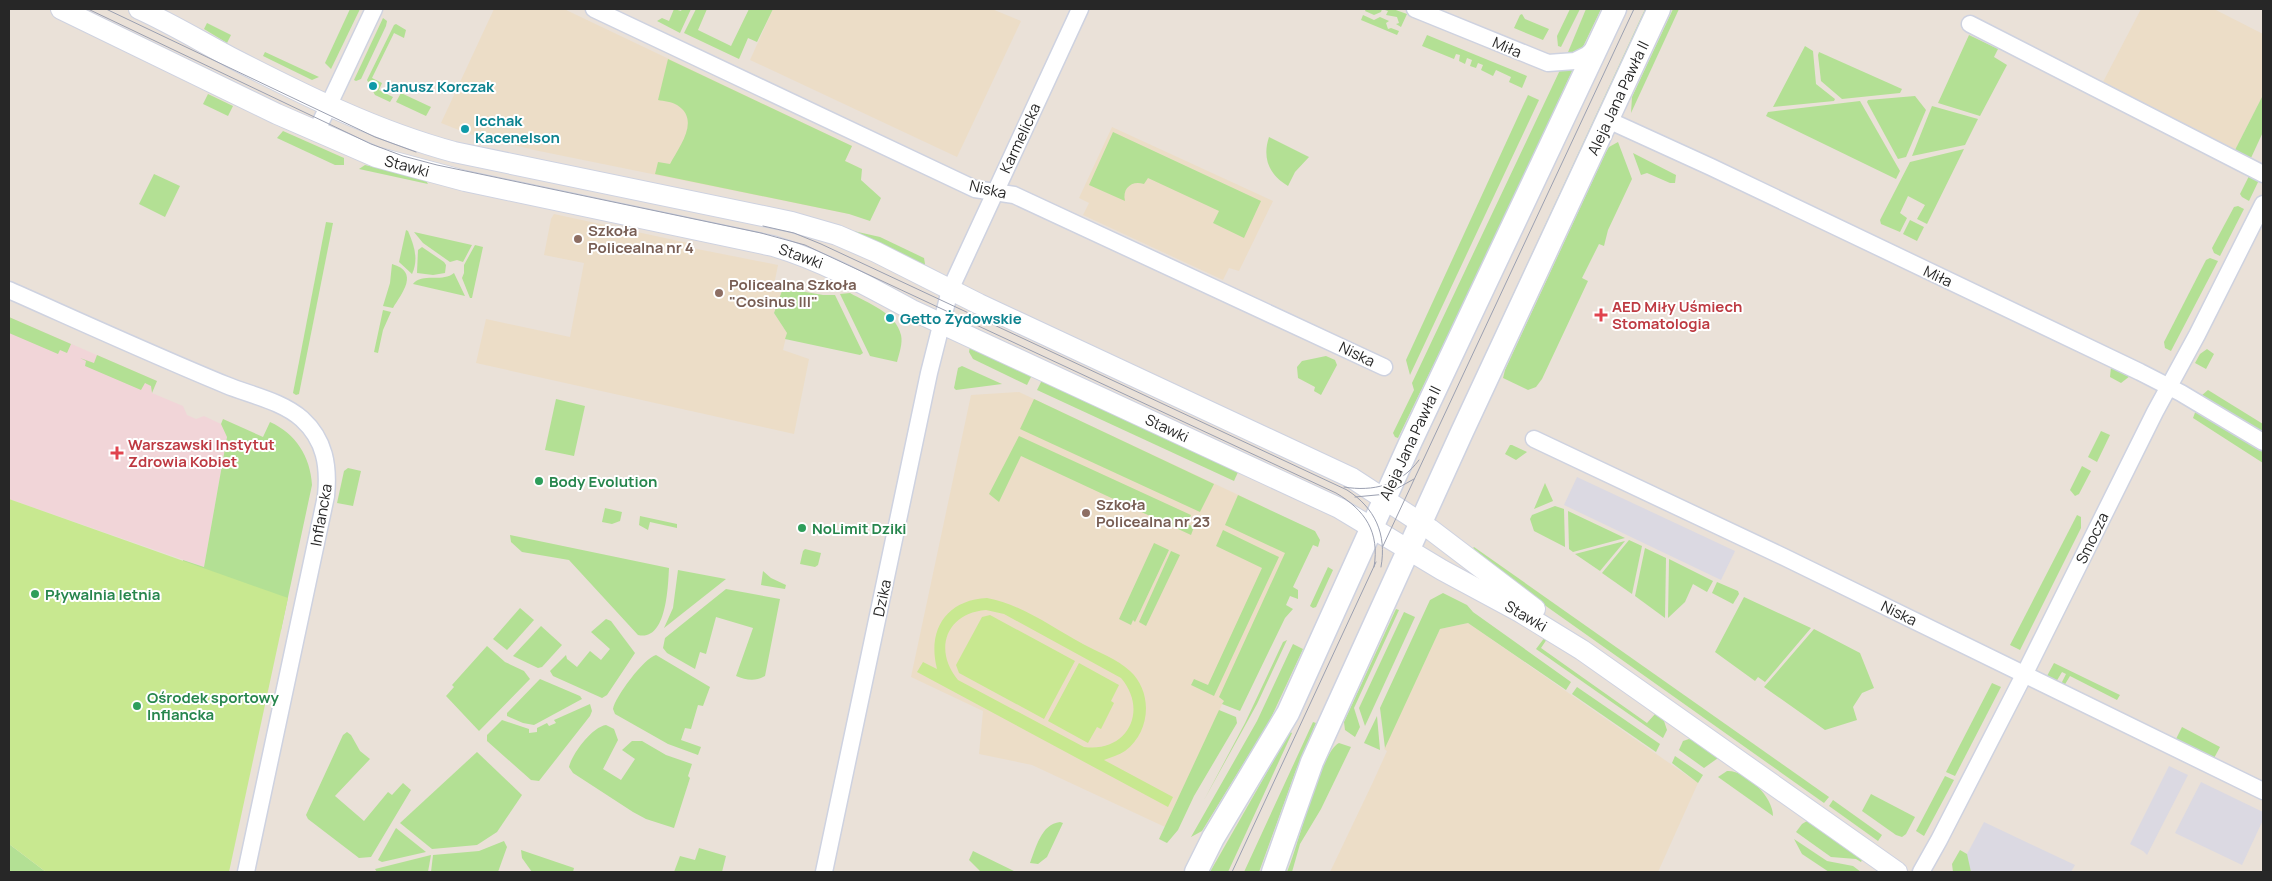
<svg xmlns="http://www.w3.org/2000/svg" width="2272" height="881" font-family="Manrope,sans-serif">
<style>
.industrial{fill:#dbd9e2}
.education{fill:#ecddc7}
.medical{fill:#f1d5d8}
.green{fill:#b3e094}
.pitch{fill:#c8e890;fill-rule:evenodd}
.lines{fill:none;stroke-linecap:round;stroke-linejoin:round}
.minor-casing{stroke:#ced2e0;stroke-width:19}
.tertiary-casing{stroke:#ced2e0;stroke-width:22}
.secondary-casing{stroke:#ced2e0;stroke-width:25}
.minor{stroke:#fff;stroke-width:16}
.tertiary{stroke:#fff;stroke-width:20}
.secondary{stroke:#fff;stroke-width:22}
.tram{stroke:#9ba0b1;stroke-width:1}
.culture-dot{fill:#0f9aa8;stroke:#fff;stroke-width:2}
.education-dot{fill:#8d6e63;stroke:#fff;stroke-width:2}
.health-dot{fill:#e0444e;stroke:#fff;stroke-width:2}
.leisure-dot{fill:#2e9e5b;stroke:#fff;stroke-width:2}
.labels{text-anchor:middle;dominant-baseline:central;stroke-width:4;stroke-linejoin:round;paint-order:stroke}
.street-label{font-size:15px;fill:#272727;stroke:#fff}
.culture-label{font-size:15px;font-weight:bold;fill:#0d838f;stroke:#fff;text-anchor:start}
.education-label{font-size:15px;font-weight:bold;fill:#785e54;stroke:#fff;text-anchor:start}
.health-label{font-size:15px;font-weight:bold;fill:#be3a42;stroke:#fff;text-anchor:start}
.leisure-label{font-size:15px;font-weight:bold;fill:#27864d;stroke:#fff;text-anchor:start}
</style>
<rect width="100%" height="100%" fill="#eae1d8"/>
<g class="industrial">
<path d="M1577,477L1735,551L1721,580L1564,505Z"/>
<path d="M2169,766L2188,775L2147,855L2143,851L2130,844Z"/>
<path d="M2201,782L2263,812V820L2242,865L2175,833Z"/>
<path d="M1984,822L2075,865L2071,872H1971L1966,856Z"/>
</g>
<g class="education">
<path d="M494,9H564L852,146L845,161L858,167L849,214L534,150L469,134L441,123Z"/>
<path d="M773,9H992L1021,21L957,157L750,60Z"/>
<path d="M2141,9H2214L2263,34V95L2235,150L2103,82Z"/>
<path d="M1112,127L1273,201L1239,271L1229,268L1223,280L1083,215L1089,203L1079,198Z"/>
<path d="M554,214L688,243L687,247L778,265L774,285L783,288L774,313L787,333L783,350L809,359L794,434L476,363L486,319L570,337L584,263L544,255L551,219Z"/>
<path d="M1019,392L1262,506L1295,548L1165,827L1032,765L979,754L983,711L911,677L971,395Z"/>
<path d="M1468,623L1698,783L1658,872H1330L1373,782L1387,751L1384,749L1440,629Z"/>
</g>
<path class="medical" d="M9,317L157,381L152,393L183,406L187,415L196,419L204,416L221,424L227,436L204,567L9,499Z"/>
<g class="green">
<path d="M350,9H360L331,69L325,63Z"/>
<path d="M674,9L681,11L682,9H691L680,33L657,21L662,18L669,21Z"/>
<path d="M696,9H707L698,30L731,46L749,9H773L757,42L748,38L739,59L684,33Z"/>
<path d="M1366,9H1393L1407,14L1401,27L1396,24L1399,23L1397,17L1386,15L1388,11L1382,9L1381,12L1374,15L1365,11Z"/>
<path d="M1570,9H1580L1561,47L1558,46L1557,36Z"/>
<path d="M1586,9H1601L1580,53L1566,57Z"/>
<path d="M1645,9H1648L1434,467H1433Z"/>
<path d="M1673,9H1679L1631,113L1632,97Z"/>
<path d="M1522,14L1525,19L1549,29L1543,40L1514,28L1520,15Z"/>
<path d="M1363,15L1374,20L1380,17L1389,21L1386,23L1388,29L1391,28L1399,31L1397,35L1361,20Z"/>
<path d="M383,18L387,21L386,26L361,79L356,81L354,80Z"/>
<path d="M207,23L231,35L227,43L204,29Z"/>
<path d="M396,24L406,30L404,38L394,33L372,78L382,83L379,90L393,97L390,102L375,95L367,80L394,25Z"/>
<path d="M1427,35L1527,76L1522,88L1509,82L1511,77L1496,70L1493,76L1481,70L1483,65L1478,63L1476,68L1470,66L1472,60L1467,58L1465,64L1459,61L1460,55L1456,54L1454,59L1422,46Z"/>
<path d="M1969,35L1998,49L1994,57L2007,65L1980,116L1938,103Z"/>
<path d="M1805,46L1813,51L1816,84L1835,99L1834,101L1773,107Z"/>
<path d="M265,52L319,77L312,80L263,56Z"/>
<path d="M1819,52L1902,89L1900,93L1842,99L1821,81L1818,55Z"/>
<path d="M668,59L852,146L845,161L862,169L861,180L881,198L870,221L849,214L655,174L658,162L670,164C679,147 701,120 677,105C672,102 664,101 658,100Z"/>
<path d="M1573,69L1503,221L1398,438L1395,437L1393,433L1414,390L1412,383L1560,70Z"/>
<path d="M401,93L431,107L426,116L396,102Z"/>
<path d="M208,94L233,106L228,116L203,104Z"/>
<path d="M1528,95L1539,100L1410,375L1406,360Z"/>
<path d="M2263,95V132L2251,158L2235,150Z"/>
<path d="M1915,96L1926,110L1906,157L1898,159L1867,102L1868,100Z"/>
<path d="M1860,101L1900,171L1896,179L1766,116L1768,112Z"/>
<path d="M1932,106L1978,119L1965,145L1912,156Z"/>
<path d="M283,131L344,158V165H335L277,138Z"/>
<path d="M1113,132L1261,201L1244,238L1213,223L1219,211L1148,178L1144,184C1132,180 1122,188 1125,201L1089,185Z"/>
<path d="M1269,137L1309,157L1295,172L1288,186C1269,175 1262,158 1269,137Z"/>
<path d="M1618,142L1632,179L1608,230L1604,246L1599,244L1582,278L1588,281L1542,379L1536,387L1528,390L1503,378L1505,370L1606,152L1609,147Z"/>
<path d="M1964,149L1927,224L1917,219L1925,205L1908,196L1900,213L1907,218L1900,232L1881,224L1880,220L1910,162Z"/>
<path d="M1633,153L1676,175L1675,183H1670L1647,173L1641,175Z"/>
<path d="M365,165L425,179L428,184L359,169Z"/>
<path d="M2251,172L2259,180L2249,201L2242,197L2240,194Z"/>
<path d="M154,174L180,186L165,217L139,204Z"/>
<path d="M2238,206L2244,209L2220,256L2214,253L2212,248L2234,207Z"/>
<path d="M1910,220L1924,227L1917,241L1903,234Z"/>
<path d="M326,222L333,223L299,394L296,395L293,393Z"/>
<path d="M836,227L880,237L924,258L925,264L924,267Z"/>
<path d="M406,230L408,231C414,245 419,259 412,274L399,262Z"/>
<path d="M414,232L472,245L463,262L457,260L450,262L423,243Z"/>
<path d="M475,245L483,247L472,298H470L462,278L464,273V265Z"/>
<path d="M422,247L444,262L446,265L445,273L433,275L417,273L418,250Z"/>
<path d="M2210,258L2218,261L2171,351L2165,348L2164,342L2206,260Z"/>
<path d="M392,264C420,272 402,293 393,308L383,306L390,283Z"/>
<path d="M454,273L465,296L413,284C422,272 442,283 454,273Z"/>
<path d="M783,288L823,295H835L863,353L860,355L785,339L787,333L774,313Z"/>
<path d="M850,293C868,303 896,313 901,335C903,343 899,354 897,362L870,356L840,294Z"/>
<path d="M383,310L391,312L383,330L378,353L374,352Z"/>
<path d="M9,317L71,344L67,353L60,350L58,354L9,333Z"/>
<path d="M970,346L1032,375L1027,385L973,359L969,352Z"/>
<path d="M2207,349L2214,354L2206,369L2195,363L2200,354Z"/>
<path d="M97,355L157,381L152,393L151,386L145,383L141,390L85,366L86,361L80,358L94,363Z"/>
<path d="M1326,356L1335,360L1337,365L1321,395L1314,391L1315,387L1298,378L1297,367L1302,361Z"/>
<path d="M962,366L1002,384L956,390L954,388L958,368Z"/>
<path d="M2111,367L2130,376L2121,383L2110,377Z"/>
<path d="M1044,381L1238,472L1234,481L1037,390L1041,382Z"/>
<path d="M2208,390L2263,424V432L2201,396Z"/>
<path d="M556,399L585,406L574,456L545,450Z"/>
<path d="M1034,399L1214,484L1200,512L1020,429Z"/>
<path d="M2196,410L2263,452V463L2193,418Z"/>
<path d="M223,419L263,437L270,422C296,434 310,456 312,485L281,630L265,625L185,580L183,560L204,567L227,437L221,424Z"/>
<path d="M2101,431L2110,435L2097,462L2088,457Z"/>
<path d="M1019,436L1191,515L1187,524L1194,527L1191,535L1021,456L999,502L989,494Z"/>
<path d="M1510,445H1512L1527,452L1516,460L1505,454Z"/>
<path d="M2082,466L2091,471L2079,494L2075,496L2070,490Z"/>
<path d="M348,468L361,471L353,506L337,503L344,471Z"/>
<path d="M1545,483L1553,501L1534,509Z"/>
<path d="M1238,495L1315,531L1320,540L1318,547L1313,545L1293,587L1298,590V599L1290,596L1286,605L1293,609L1285,618L1240,711L1222,704L1224,701L1219,697L1285,553L1225,525Z"/>
<path d="M1555,506L1564,509L1565,547L1534,531L1530,519L1532,515Z"/>
<path d="M605,508L622,512L620,521L612,524L602,522Z"/>
<path d="M1568,511L1625,538L1573,552L1569,549Z"/>
<path d="M2077,515L2081,517V528L2020,650L2010,645Z"/>
<path d="M640,516L677,524V528L650,522L648,530L639,525Z"/>
<path d="M1223,530L1279,557L1214,696L1191,685L1194,679L1208,685L1262,568L1216,546Z"/>
<path d="M510,535L669,568C668,585 667,642 638,635L569,560L522,552L511,542Z"/>
<path d="M1629,540L1642,546L1632,594L1602,573Z"/>
<path d="M1625,541L1600,571L1575,554Z"/>
<path d="M1154,543L1169,550L1135,622L1133,620L1131,625L1119,619Z"/>
<path d="M1474,547L1829,797L1824,803L1536,599L1473,548Z"/>
<path d="M1645,548L1666,558L1665,618L1635,596Z"/>
<path d="M805,549L821,553L818,565L815,567L800,564L803,551Z"/>
<path d="M1171,551L1180,555L1146,626L1139,622Z"/>
<path d="M1669,559L1713,581L1707,592L1693,584L1685,602L1668,618Z"/>
<path d="M1328,567L1333,570L1316,607L1313,608L1310,606Z"/>
<path d="M678,570L726,579L664,628L673,608Z"/>
<path d="M763,571L771,578L786,585L785,589L761,585Z"/>
<path d="M1717,582L1738,591L1739,594L1733,604L1712,593Z"/>
<path d="M726,589L780,599L765,676C755,682 746,680 736,676L753,628L716,617L706,654L700,652L695,669L667,653L663,648L665,638Z"/>
<path d="M1443,593L1467,605L1473,612L1571,682L1566,690L1468,623L1440,629L1385,748L1380,708L1430,600Z"/>
<path d="M1744,597L1811,628L1765,682L1758,677L1755,681L1715,652Z"/>
<path d="M520,608L534,620L507,650L493,639Z"/>
<path d="M1396,609L1399,610L1354,708L1360,727L1355,737L1345,730L1344,722Z"/>
<path d="M1404,612L1415,617L1365,726L1359,708Z"/>
<path d="M606,619L611,621L635,653L607,695L602,698L553,676L550,671L566,655L567,659L577,667L590,651L601,660L610,649L591,632Z"/>
<path d="M541,626L562,645L542,667L538,668L513,656Z"/>
<path d="M1814,629L1860,653L1874,688L1862,693L1853,707L1857,720L1825,730L1764,687Z"/>
<path d="M1545,637L1547,639L1541,648L1647,723L1655,714L1664,721L1667,730L1663,738L1536,649Z"/>
<path d="M1287,640L1257,704L1204,800L1245,723L1283,642Z"/>
<path d="M1293,644L1303,649L1270,720L1202,831L1191,837L1257,721Z"/>
<path d="M487,646L505,662L524,671L530,679L479,731L446,696L454,687L452,685Z"/>
<path d="M656,655L710,687L703,706L698,705L691,729L685,728L681,740L701,747L698,755L668,744L615,714L613,709C615,697 644,658 656,655Z"/>
<path d="M2054,663L2120,695L2117,700L2070,676L2064,686L2061,684L2066,674L2062,672L2056,682L2047,676Z"/>
<path d="M540,679L580,696L582,699L534,725L523,723L507,716V713Z"/>
<path d="M1992,683L2001,687L1955,776L1946,772Z"/>
<path d="M1577,687L1660,744L1656,752L1572,694Z"/>
<path d="M590,704L592,711L590,716L539,781L531,780L487,741V735L502,720L529,729V733L537,732V728L547,723L549,726L556,723L554,720Z"/>
<path d="M1219,710L1236,717L1237,723L1194,796L1178,830L1167,843L1159,839Z"/>
<path d="M1377,716L1380,750L1364,743Z"/>
<path d="M1313,722L1316,723L1296,770L1259,872H1244Z"/>
<path d="M606,725L614,729L618,740L603,769L621,780L635,759L622,750L632,741H642L666,755L692,764L688,776L690,778L674,828L646,819L633,812L573,773L569,767C572,754 592,727 606,725Z"/>
<path d="M2182,727L2220,747L2213,760L2175,741Z"/>
<path d="M347,732L351,735L360,751L370,759L335,796L364,821L388,792L392,795L403,783L411,790L371,857L359,858L308,819L306,815L343,735Z"/>
<path d="M1290,732L1292,733L1228,872H1210Z"/>
<path d="M1689,739L1692,740L1718,758L1704,768L1679,750L1683,741Z"/>
<path d="M1339,743L1351,747L1321,809L1300,844L1292,872H1287C1298,848 1320,752 1339,743Z"/>
<path d="M477,752L522,795L497,832L477,845L432,849L400,823Z"/>
<path d="M1675,756L1703,775L1698,783L1672,763Z"/>
<path d="M1727,771C1746,770 1773,797 1773,816L1718,777Z"/>
<path d="M1945,776L1954,780L1924,836L1916,831Z"/>
<path d="M1871,794L1915,817L1906,834L1902,837L1896,835L1862,811Z"/>
<path d="M1833,800L1882,835L1878,841L1829,806Z"/>
<path d="M1807,821L1862,860L1861,862L1856,859L1831,857L1796,832L1802,824Z"/>
<path d="M1060,822L1063,823L1047,857L1038,864L1030,863C1036,848 1041,824 1060,822Z"/>
<path d="M396,828L426,852L382,862L378,860Z"/>
<path d="M1794,839L1827,861L1853,866L1861,872H1829L1802,854Z"/>
<path d="M504,841L507,847L498,872H431L433,855L479,851Z"/>
<path d="M9,844L46,872H9Z"/>
<path d="M699,848L726,856L722,872H674L680,856L695,860Z"/>
<path d="M521,850L574,868L573,872H532L522,858Z"/>
<path d="M1960,850L1967,854L1971,872H1953L1952,864Z"/>
<path d="M973,851L1016,872H981L969,860Z"/>
<path d="M431,855L428,872H377L375,869Z"/>
</g>
<g class="pitch">
<path d="M9,499L288,598L229,872H46L9,844Z"/>
<path d="M987,598C1021,604 1053,628 1083,644C1098,652 1117,659 1130,671C1153,692 1151,732 1125,751C1119,755 1111,757 1104,760L1173,797L1168,807L917,672L923,662L937,669C927,630 946,600 987,598ZM986,610L1004,614L1121,678C1149,711 1127,753 1084,747L958,680C933,650 946,613 986,610Z"/>
<path d="M990,615L1075,661L1044,719L959,673L956,665L982,617Z"/>
<path d="M1079,663L1119,685L1111,701L1114,703L1101,729L1097,727L1088,743L1048,721Z"/>
</g>
<g class="lines">
<g class="minor-casing">
<g id="minor">
<path d="M594,9L975,189L1014,195L1384,367"/>
<path d="M1415,9L1548,63L1575,61L1587,55L1597,46"/>
<path d="M1970,24L2263,174"/>
<path d="M1608,120L1711,167L2140,372L2181,393L2263,442"/>
<path d="M316,132L374,9"/>
<path d="M9,290C81,322 153,355 226,385C250,395 282,401 302,419C325,440 329,466 326,496L246,872"/>
<path d="M1534,439L1784,557L2263,791"/>
<path d="M824,872L929,373L950,290L1080,9"/>
<path d="M1921,872L1939,840L2024,675L2155,412L2197,335L2263,204"/>
</g>
</g>
<g class="tertiary-casing">
<g id="tertiary">
<path d="M61,9L277,114L376,157L465,181L773,246C823,261 866,285 912,310L1339,508L1442,570L1520,612L1582,650L1897,872"/>
<path d="M139,9C170,23 200,41 230,57C302,94 376,131 454,152L792,222L837,235L876,252L979,304L1352,478L1430,529L1535,609"/>
</g>
</g>
<g class="secondary-casing">
<g id="secondary">
<path d="M1196,872L1213,838L1288,713L1411,441L1615,9"/>
<path d="M1273,872L1312,762L1462,432L1659,9"/>
</g>
</g>
<use href="#minor" class="minor"/>
<use href="#tertiary" class="tertiary"/>
<use href="#secondary" class="secondary"/>
<g class="tram">
<path d="M88,9L371,144L403,156L437,165L761,233L805,245L1336,493C1365,510 1380,532 1374,567"/>
<path d="M106,9L375,137L416,152"/>
<path d="M763,226L794,233L821,244L1347,490C1375,508 1387,534 1381,567"/>
<path d="M1344,487C1373,492 1401,485 1419,460"/>
<path d="M1355,497L1387,494L1414,479"/>
<path d="M1383,546L1634,9"/>
<path d="M1232,872L1376,562"/>
</g>
</g>
<g class="culture-dot">
<circle cx="373" cy="86" r="5"/>
<circle cx="465" cy="129" r="5"/>
<circle cx="890" cy="318" r="5"/>
</g>
<g class="education-dot">
<circle cx="578" cy="239" r="5"/>
<circle cx="719" cy="293" r="5"/>
<circle cx="1086" cy="513" r="5"/>
</g>
<g class="health-dot">
<path d="M1598.5 307.5h5v5h5v5h-5v5h-5v-5h-5v-5h5z"/>
<path d="M114.5 445.5h5v5h5v5h-5v5h-5v-5h-5v-5h5z"/>
</g>
<g class="leisure-dot">
<circle cx="539" cy="481" r="5"/>
<circle cx="802" cy="528" r="5"/>
<circle cx="35" cy="594" r="5"/>
<circle cx="137" cy="706" r="5"/>
</g>
<g class="labels">
<g class="street-label">
<text transform="translate(1507 47) rotate(23)">Miła</text>
<text transform="translate(1618 98) rotate(-65)">Aleja Jana Pawła II</text>
<text transform="translate(1020 138) rotate(-65)">Karmelicka</text>
<text transform="translate(407 166) rotate(15)">Stawki</text>
<text transform="translate(988 189) rotate(13)">Niska</text>
<text transform="translate(801 256) rotate(20)">Stawki</text>
<text transform="translate(1938 276) rotate(25)">Miła</text>
<text transform="translate(1357 354) rotate(26)">Niska</text>
<text transform="translate(1167 428) rotate(25)">Stawki</text>
<text transform="translate(1410 443) rotate(-65)">Aleja Jana Pawła II</text>
<text transform="translate(321 515) rotate(-80)">Inflancka</text>
<text transform="translate(2092 538) rotate(-64)">Smocza</text>
<text transform="translate(882 598) rotate(-78)">Dzika</text>
<text transform="translate(1899 613) rotate(26)">Niska</text>
<text transform="translate(1526 616) rotate(30)">Stawki</text>
</g>
<g class="culture-label">
<text x="383" y="86">Janusz Korczak</text>
<text x="475" y="120">Icchak<tspan x="475" dy="17">Kacenelson</tspan></text>
<text x="900" y="318">Getto Żydowskie</text>
</g>
<g class="education-label">
<text x="588" y="230">Szkoła<tspan x="588" dy="17">Policealna nr 4</tspan></text>
<text x="729" y="284">Policealna Szkoła<tspan x="729" dy="17">"Cosinus III"</tspan></text>
<text x="1096" y="504">Szkoła<tspan x="1096" dy="17">Policealna nr 23</tspan></text>
</g>
<g class="health-label">
<text x="1612" y="306">AED Miły Uśmiech<tspan x="1612" dy="17">Stomatologia</tspan></text>
<text x="128" y="444">Warszawski Instytut<tspan x="128" dy="17">Zdrowia Kobiet</tspan></text>
</g>
<g class="leisure-label">
<text x="549" y="481">Body Evolution</text>
<text x="812" y="528">NoLimit Dziki</text>
<text x="45" y="594">Pływalnia letnia</text>
<text x="147" y="697">Ośrodek sportowy<tspan x="147" dy="17">Inflancka</tspan></text>
</g>
</g>
<rect width="2272" height="881" fill="none" stroke="#272727" stroke-width="20"/>
</svg>
